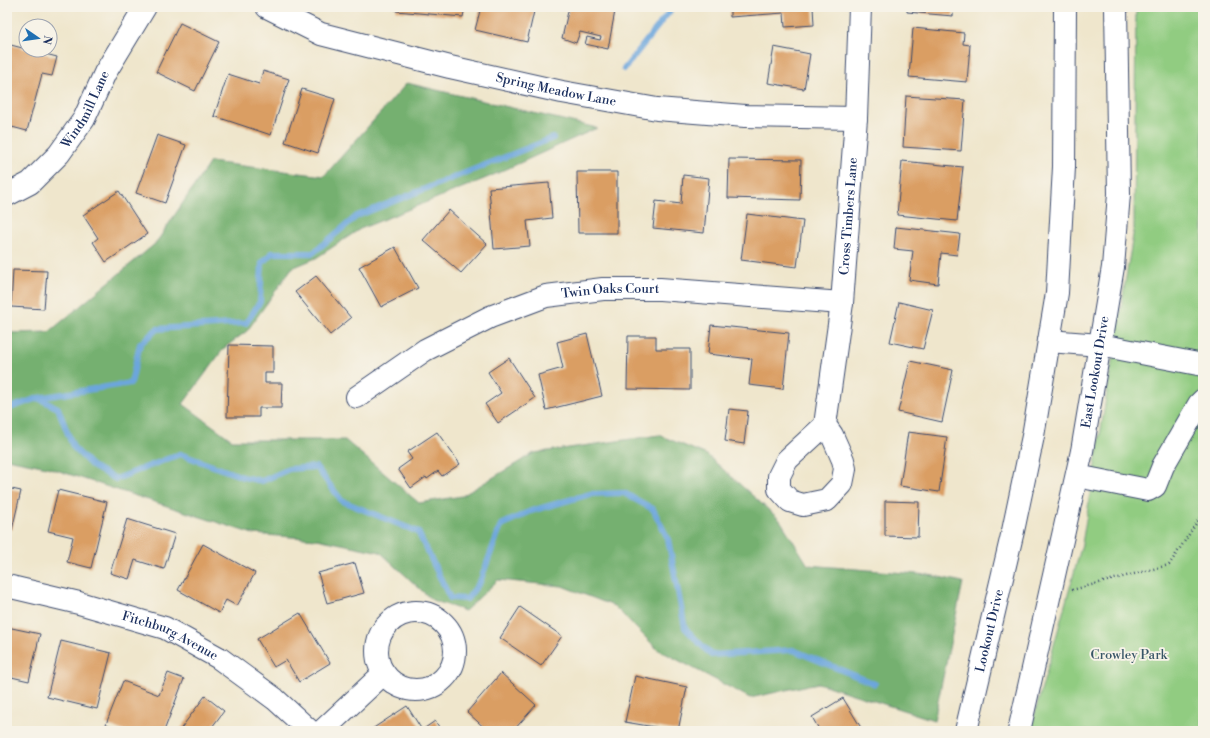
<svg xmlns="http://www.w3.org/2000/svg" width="1210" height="738" font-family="'Libre Bodoni',serif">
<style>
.green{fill:#91cc81;stroke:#567e70}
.forest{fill:#74b06f;stroke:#487066}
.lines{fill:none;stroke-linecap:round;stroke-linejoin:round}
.stream{stroke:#6ca6dc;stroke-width:6}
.building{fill:#da9e64}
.minor-casing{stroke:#3b4a6e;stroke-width:24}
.major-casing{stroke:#3b4a6e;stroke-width:24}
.path{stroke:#3b4a6e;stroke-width:2.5;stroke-dasharray:1 3;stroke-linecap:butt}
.minor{stroke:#fff;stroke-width:22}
.major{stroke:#fff;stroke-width:22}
.labels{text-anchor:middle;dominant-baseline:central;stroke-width:3.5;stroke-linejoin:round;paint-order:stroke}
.street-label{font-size:13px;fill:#1b2f5e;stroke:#f7f3e8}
.park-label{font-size:13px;fill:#385667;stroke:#f7f3e8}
</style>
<rect width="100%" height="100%" fill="#f7f3e8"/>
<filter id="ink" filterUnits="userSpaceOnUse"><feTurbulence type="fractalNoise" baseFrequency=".025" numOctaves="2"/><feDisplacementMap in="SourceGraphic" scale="8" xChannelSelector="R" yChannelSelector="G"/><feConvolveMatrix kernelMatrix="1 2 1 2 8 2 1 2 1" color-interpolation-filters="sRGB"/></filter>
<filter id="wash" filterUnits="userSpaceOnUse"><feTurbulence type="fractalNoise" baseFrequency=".012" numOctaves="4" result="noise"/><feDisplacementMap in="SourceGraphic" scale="16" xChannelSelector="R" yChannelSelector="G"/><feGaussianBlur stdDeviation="0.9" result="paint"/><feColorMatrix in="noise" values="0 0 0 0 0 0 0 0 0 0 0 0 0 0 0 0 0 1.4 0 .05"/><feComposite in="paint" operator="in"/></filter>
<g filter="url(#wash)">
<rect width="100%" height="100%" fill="#efe6cc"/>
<path class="green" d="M1136,7H1203V731H1030L1082,544L1134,229Z"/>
<path class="forest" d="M407,83L597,128L489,177L360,229L316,258L292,268L247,331L224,348L183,404L232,440H345L419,503L462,496L534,453L659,435L707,455L780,520L808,565L929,575L963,582L934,720L818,683L750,698L657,649L614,606L562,586L498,580L465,611L432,600L380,552L317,539L253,534L47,467L7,459V333L49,332L156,243L210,162L324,176Z"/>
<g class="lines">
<g class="stream">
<path d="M624,69L673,7"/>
<path d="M38,398L131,383L140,344L157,329L246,323L260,302L262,263L272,253H313L357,216L553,138"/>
<path d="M7,409L38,398L58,408L73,447L92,466L116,479L180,454L243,477L262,481L289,469L316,467L342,501L418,532L450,598L467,599L480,582L501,525L531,511L590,494L624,493L653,509L668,539L685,628L711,655L793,650L875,684"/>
</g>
</g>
<g id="blocks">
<g class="building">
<path d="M397,7H465L463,17L396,11Z"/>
<path d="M481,7H535L527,42L475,30Z"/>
<path d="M569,7H611L615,11L608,49L585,44L587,37L600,40L601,37L580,32L576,43L562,38Z"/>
<path d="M730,7H813L814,25L785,27L784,13L730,17Z"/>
<path d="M907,7H954L953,16L907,12Z"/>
<path d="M180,23L219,42L195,91L156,72Z"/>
<path d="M913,28L964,33L963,44L970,45L967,82L909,77Z"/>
<path d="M7,44L57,57L52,76L42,74L27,131L12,127L9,140H7Z"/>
<path d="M774,47L810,54L804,89L768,83Z"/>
<path d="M263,71L289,79L271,135L214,116L228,74L259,84Z"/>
<path d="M302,89L335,99L318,153L285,142Z"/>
<path d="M906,96L965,100L961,151L903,147Z"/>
<path d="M157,135L186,145L165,203L136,193Z"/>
<path d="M729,159L801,160L800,200L728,198Z"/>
<path d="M902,161L963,167L957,221L897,215Z"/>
<path d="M577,172H617V233H578Z"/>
<path d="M683,175L709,178L704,233L653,228L656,201L681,204Z"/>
<path d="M549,183L552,218L527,221L530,246L494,249L489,188Z"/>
<path d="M119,191L147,234L106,262L93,242L98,238L83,215Z"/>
<path d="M449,210L487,244L461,273L423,240Z"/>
<path d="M747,214L803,221L797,267L741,260Z"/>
<path d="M896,227L960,234L957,255L941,253L938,284L909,280L913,251L894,249Z"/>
<path d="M395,247L418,288L381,307L359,267Z"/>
<path d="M13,270L47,271L44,309L11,307Z"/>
<path d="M316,276L351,318L330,335L295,292Z"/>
<path d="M899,302L933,310L923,349L890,342Z"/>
<path d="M711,325L789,333L783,389L749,385L752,359L708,354Z"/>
<path d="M587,334L602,396L546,410L538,375L563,368L557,342Z"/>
<path d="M628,336H656V349H690V390L627,389Z"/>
<path d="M229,345L273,346V373H265V383H282L281,408H259V417H227Z"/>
<path d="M509,358L535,398L498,423L485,404L501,393L488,372Z"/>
<path d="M910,361L953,370L942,422L898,412Z"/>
<path d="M729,409L748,411L744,444L725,441Z"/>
<path d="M437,432L460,464L442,476L438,471L427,479L426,477L411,488L398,469L412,459L407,452Z"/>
<path d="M908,432L947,437L939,492L900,486Z"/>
<path d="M7,488L21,491L12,530L7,528Z"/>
<path d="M58,490L107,502L91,568L67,562L73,537L48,531Z"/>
<path d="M885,501L919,502L918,537L885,536Z"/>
<path d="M127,519L175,534L164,569L135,560L129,579L110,573Z"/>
<path d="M203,544L255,573L237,606L226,600L219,613L178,590Z"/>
<path d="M355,563L364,593L327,603L318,573Z"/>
<path d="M520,607L562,636L541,666L500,638Z"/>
<path d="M300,613L330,663L299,682L286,660L274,667L257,639Z"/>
<path d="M7,627L40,634L29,681L7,676L10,660L7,659Z"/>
<path d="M61,641L111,653L97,709L47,697Z"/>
<path d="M168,673L184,679L164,731H123L106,724L123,681L159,695Z"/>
<path d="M501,673L536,705L513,731H488L467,712Z"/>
<path d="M635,676L687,687L678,731L625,722Z"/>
<path d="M205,696L224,711L209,731H179Z"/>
<path d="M843,698L863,731H820L812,717Z"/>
<path d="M407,706L422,730L435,721L442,731H369Z"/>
</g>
</g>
</g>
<g filter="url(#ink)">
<use href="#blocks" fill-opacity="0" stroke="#3b4a6e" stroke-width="1"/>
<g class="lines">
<g class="minor-casing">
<g id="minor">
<path id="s1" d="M267,7L321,34L450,67L562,92L657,109L745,116L856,118"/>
<path id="s2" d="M7,195L30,183L59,154L84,119L105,73L145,7"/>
<path d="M1100,345L1203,365"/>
<path id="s3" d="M357,397L425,350L490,317L546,296L603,289H660L842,303"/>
<path id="s4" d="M825,425L832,435L843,460L845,469L842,484L827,500L803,505L790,501L779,489V476L787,460L825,425L842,303L856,118L860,7"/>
<path d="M1077,476L1148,490L1155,486L1163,466L1199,404L1203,400"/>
<path id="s5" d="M7,586L79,603L165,628L219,658L275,699L310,731"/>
<circle cx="416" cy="651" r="39"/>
<path d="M322,731L384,673"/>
</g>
</g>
<g class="major-casing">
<g id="major">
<path d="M1049,341L1100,345"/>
<path id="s6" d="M966,731L1013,531L1033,436L1057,293L1064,167L1065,7"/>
<path id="s7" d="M1019,731L1082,451L1113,267L1119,194L1116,7"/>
</g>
</g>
<path class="path" d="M1072,590L1169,565L1203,513"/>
<use href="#minor" class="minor"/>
<use href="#major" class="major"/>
</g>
</g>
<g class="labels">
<g class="street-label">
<text stroke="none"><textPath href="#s1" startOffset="302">Spring Meadow Lane</textPath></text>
<text stroke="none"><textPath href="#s2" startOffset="119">Windmill Lane</textPath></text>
<text stroke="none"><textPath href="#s4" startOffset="433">Cross Timbers Lane</textPath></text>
<text stroke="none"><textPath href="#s3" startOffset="280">Twin Oaks Court</textPath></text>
<text stroke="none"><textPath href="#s7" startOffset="367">East Lookout Drive</textPath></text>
<text stroke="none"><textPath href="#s6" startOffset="103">Lookout Drive</textPath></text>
<text stroke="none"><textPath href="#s5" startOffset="171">Fitchburg Avenue</textPath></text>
</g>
<g class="park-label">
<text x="1129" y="655">Crowley Park</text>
</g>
</g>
<rect width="1210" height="738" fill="none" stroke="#f7f3e8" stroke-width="24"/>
<g transform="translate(38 38) rotate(103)"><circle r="19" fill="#f7f3e8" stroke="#9fa5b1"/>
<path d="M0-3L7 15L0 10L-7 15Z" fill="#1f6fb2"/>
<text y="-6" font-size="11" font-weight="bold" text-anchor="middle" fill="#1b2f5e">N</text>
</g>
</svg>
